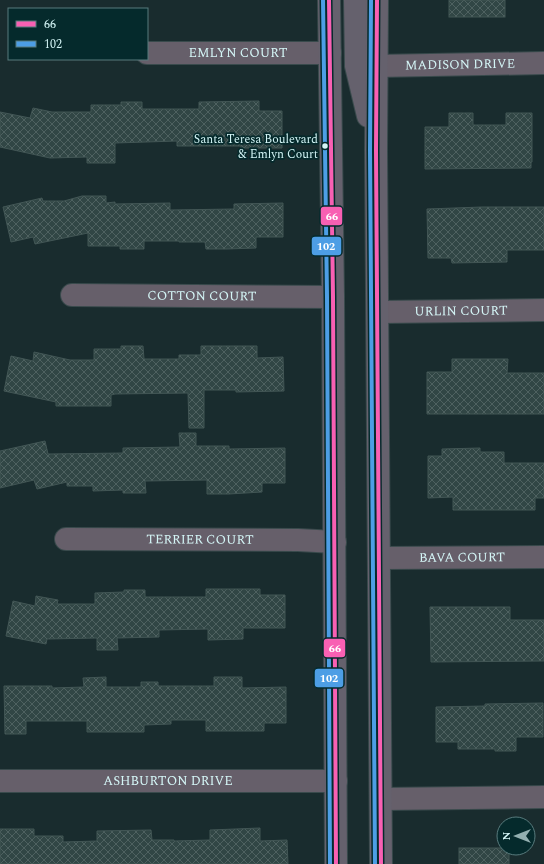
<svg xmlns="http://www.w3.org/2000/svg" width="544" height="864" font-family="Spectral,serif">
<style>
.building{fill:url(#building-cross-hatch);stroke:#425655}
.lines{fill:none;stroke-linecap:round;stroke-linejoin:round}
.street-casing{stroke:#394a4c;stroke-width:24}
.secondary-casing{stroke:#394a4c;stroke-width:24}
.street{stroke:#665f6a;stroke-width:22}
.secondary{stroke:#65616d;stroke-width:22}
.bus-1-casing{stroke:#052a2c;stroke-width:7}
.bus-2-casing{stroke:#052a2c;stroke-width:7}
.bus-1{stroke:#f860b3;stroke-width:4}
.bus-2{stroke:#4d9ee5;stroke-width:4}
.bus-dot{fill:#d4f5f6;stroke:#052a2c;stroke-width:1.5}
.labels{text-anchor:middle;dominant-baseline:central;stroke-width:3.5;stroke-linejoin:round;paint-order:stroke}
.bus-label{font-size:12px;fill:#d4f5f6;stroke:#052a2c;text-anchor:end}
.street-label{font-size:13px;fill:#d4f5f6;stroke:#052a2c}
.line-badge{stroke:#052a2c;stroke-width:1.5}
.badge-label{font-size:11px;text-anchor:middle;font-weight:bold;fill:#fff}
</style>
<defs>
<pattern id="building-cross-hatch" width="8" height="8" patternUnits="userSpaceOnUse"><rect width="8" height="8" fill="#314645"/><path d="M0 0l8 8M0 8l8-8" fill="none" stroke="#4e6160"/></pattern>
</defs>
<rect width="100%" height="100%" fill="#192c2e"/>
<g class="building">
<rect x="449" y="0" width="56" height="17"/>
<path d="M259,101V111H282V148H241V146H177V141L115,143V163H87V157L50,158L0,147V112L30,118L33,108L52,112H91V105H121V102H142V109H199V102Z"/>
<path d="M449,113H473V125H506V113H532V162H531V168L425,169V127H449Z"/>
<path d="M82,196H106V203L115,202V204L170,203V210L234,209V204L283,203V237H256V248L227,249H206L205,242H179V241H144V249H120V246H88V233L35,244L33,237L11,242L3,207L42,198L43,201H64Z"/>
<path d="M482,207H544V250H507V262L452,263L451,258H428L427,209Z"/>
<path d="M121,346H143L144,359H179V355H201V346H257V358L283,357L284,391L236,392V390H204V428H189L188,393L115,394L111,395V406H56V402L4,391L11,356L33,361L34,352L70,360H94V349H121Z"/>
<path d="M452,359H508L507,373H544V414H427V372H452Z"/>
<path d="M179,433H196V446H229V449L285,448V483H262V492L229,494H207V480L145,481L146,493H123V490L93,491V486H67V482L37,489L34,480L0,488V451L45,441L48,454L123,453V448L180,447Z"/>
<path d="M480,448V452H504V463H544V498H535V510H453V497L428,498V456H442V449Z"/>
<path d="M206,589H260V595H285V628H243V639L208,640V629L159,630V637L117,638L118,650H97V638L47,639L46,644L6,636L13,601L35,606L36,596L58,600L57,604H95V593L124,592V590H145V597H206Z"/>
<path d="M430,607H510V620H544V661L431,662Z"/>
<path d="M106,677V687H141V682H158V686H214V677H242V688L286,687V723H264V731H206V720H171V724L144,725V732H87V721H26V734H5L4,686H52V688L84,687L83,678Z"/>
<path d="M543,703V737H516V751H495V749H458V742H436V707L485,706V704Z"/>
<path d="M260,828V841L287,840L288,864H0V829H34V836H63V842L97,841V831L151,830L152,840H174V841L210,840V830Z"/>
<rect x="459" y="848" width="50" height="16"/>
</g>
<g class="lines">
<g class="street-casing">
<g id="street">
<path id="s1" d="M147,53H330"/>
<path id="s2" d="M376,66L544,63"/>
<path id="s3" d="M72,295L333,297"/>
<path id="s4" d="M378,312L544,310"/>
<path id="s5" d="M66,539L298,540L335,542"/>
<path id="s6" d="M380,558L544,557"/>
<path id="s7" d="M0,781H336"/>
<path d="M381,799L544,797"/>
</g>
</g>
<g class="secondary-casing">
<g id="secondary">
<path d="M329,0L333,297L336,864"/>
<path d="M355,0L356,66L368,116"/>
<path d="M377,0L376,150L381,864"/>
</g>
</g>
<use href="#street" class="street"/>
<use href="#secondary" class="secondary"/>
<g class="bus-1-casing">
<g id="bus-1">
<path d="M329,0L333,297L336,864"/>
<path d="M377,0L376,150L381,864"/>
</g>
</g>
<g class="bus-2-casing">
<g id="bus-2">
<path d="M323,0L327,297L330,864"/>
<path d="M371,0L370,150L375,864"/>
</g>
</g>
<use href="#bus-1" class="bus-1"/>
<use href="#bus-2" class="bus-2"/>
</g>
<circle class="bus-dot" cx="325" cy="146" r="3.5"/>
<g class="labels">
<g class="bus-label">
<text x="318" y="139">Santa Teresa Boulevard<tspan x="318" dy="15">&amp; Emlyn Court</tspan></text>
</g>
<g class="street-label">
<text stroke="none"><textPath href="#s1" startOffset="91">EMLYN COURT</textPath></text>
<text stroke="none"><textPath href="#s2" startOffset="84">MADISON DRIVE</textPath></text>
<text stroke="none"><textPath href="#s3" startOffset="130">COTTON COURT</textPath></text>
<text stroke="none"><textPath href="#s4" startOffset="83">URLIN COURT</textPath></text>
<text stroke="none"><textPath href="#s5" startOffset="134">TERRIER COURT</textPath></text>
<text stroke="none"><textPath href="#s6" startOffset="82">BAVA COURT</textPath></text>
<text stroke="none"><textPath href="#s7" startOffset="168">ASHBURTON DRIVE</textPath></text>
</g>
</g>
<g class="line-badge">
<rect x="320" y="206" width="23" height="20" rx="4" fill="#f860b3"/>
<rect x="311" y="236" width="31" height="20" rx="4" fill="#4d9ee5"/>
<rect x="323" y="638" width="23" height="20" rx="4" fill="#f860b3"/>
<rect x="314" y="668" width="30" height="20" rx="4" fill="#4d9ee5"/>
</g>
<g class="badge-label">
<text x="332" y="220">66</text>
<text x="326" y="250">102</text>
<text x="335" y="652">66</text>
<text x="329" y="682">102</text>
</g>
<rect x="8" y="8" width="140" height="52" fill="#052a2c" stroke="#587b7d"/>
<rect x="16" y="21" width="20" height="6" fill="#f860b3" stroke="#587b7d"/>
<text x="44" y="28" font-size="12" fill="#d4f5f6">66</text>
<rect x="16" y="41" width="20" height="6" fill="#4d9ee5" stroke="#587b7d"/>
<text x="44" y="48" font-size="12" fill="#d4f5f6">102</text>
<g transform="translate(516 836) rotate(270)"><circle r="19" fill="#052a2c" stroke="#587b7d"/>
<path d="M0-3L7 15L0 10L-7 15Z" fill="#93afb0"/>
<text y="-6" font-size="11" font-weight="bold" text-anchor="middle" fill="#d4f5f6">N</text>
</g>
</svg>
